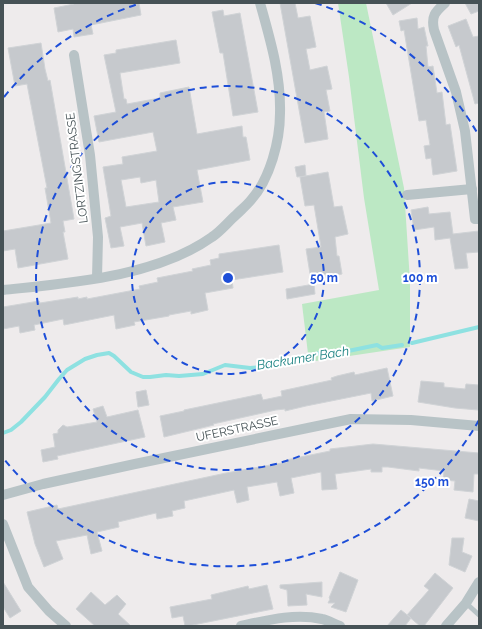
<svg xmlns="http://www.w3.org/2000/svg" width="482" height="629" font-family="Raleway,sans-serif">
<style>
.green{fill:#bce8c4}
.lines{fill:none;stroke-linecap:round;stroke-linejoin:round}
.stream{stroke:#8ee1e1;stroke-width:4}
.building{fill:#c6c9cd;stroke:#d0d3d6;fill-rule:evenodd}
.service{stroke:#b8c3c6;stroke-width:5}
.minor{stroke:#b8c3c6;stroke-width:10}
.ring{fill:none;stroke:#1d4ed8;stroke-width:2;stroke-dasharray:7 5}
.labels{text-anchor:middle;dominant-baseline:central;stroke-width:4;stroke-linejoin:round;paint-order:stroke}
.street-label{font-size:12px;fill:#465256;stroke:#fff}
.water-label{font-size:13px;font-style:italic;fill:#198181;stroke:#fff}
.centre{fill:#1d4ed8;stroke:#fff;stroke-width:2}
.ring-label{font-size:12px;text-anchor:middle;font-weight:bold;fill:#1d4ed8;stroke:#fff;stroke-width:4;stroke-linejoin:round;paint-order:stroke}
</style>
<rect width="100%" height="100%" fill="#eeebec"/>
<path class="green" d="M338,3H366L404,188L410,282V347L309,362L302,304L379,290L364,198L349,77Z"/>
<g class="lines">
<g class="stream">
<path d="M412,343L479,327"/>
<path d="M3,433L11,430L21,422L45,397L59,379L67,370L85,359L97,355L109,353L114,356L131,372L143,377H150L166,375L179,376L203,374L225,365L250,368L261,367L320,353L348,351L377,345L382,348L402,345"/>
</g>
</g>
<g class="building">
<path d="M73,3H139L141,15L91,25L93,34L74,37L73,29L58,32L54,8L74,4Z"/>
<path d="M280,3H295L298,18L310,16L316,47L306,49L310,70L327,66L332,89L326,90L330,111L324,112L328,139L305,143Z"/>
<path d="M386,3H412L393,15Z"/>
<path d="M465,3H479V11L471,14Z"/>
<path d="M223,10L224,16L240,13L258,112L233,116L223,53H220L212,12Z"/>
<path d="M417,18L418,29L424,27L428,46H426L428,67L433,66L437,93L442,92L446,125L450,124L457,171L433,175L431,158L426,159L424,146L430,145L426,120L419,121L404,30L401,31L399,21Z"/>
<path d="M466,19L473,37L479,36V103L475,104L459,45L456,47L448,26Z"/>
<path d="M176,40L180,63L120,73L124,99H126L127,104L160,98V93L189,87L197,134L242,126L243,137H246L250,160L197,170L203,202L173,207L176,220L161,223L165,242L146,246L142,223L120,227L124,246L111,248L105,218L111,216L103,167L123,164L122,157L157,151L153,132L99,142L94,116L116,112L104,55L116,53V50ZM140,177L141,183L156,180L159,202L126,207L121,180Z"/>
<path d="M41,43L45,69L48,81L50,80L74,219L63,221L65,232H63L68,259L18,268L15,249L3,251V231L51,223L45,188H47L27,84L15,86L8,48Z"/>
<path d="M305,165L306,176L297,177L295,167Z"/>
<path d="M328,172L334,207L342,206L348,234L335,237L337,256H339L342,274L311,280L306,249L321,247L314,205L305,206L300,177Z"/>
<path d="M428,207L429,214L450,212L453,234L479,231V252L466,253L468,268L455,269L450,238L435,240L434,227L414,230L411,210Z"/>
<path d="M279,245L283,272L232,280L233,288L205,293L208,310L191,314V311L169,315V316L134,322L135,325L116,329L114,315L64,325L63,319L34,325L35,330L20,333L19,326L3,329V307L39,301L40,303L78,297V299L87,297V299L140,289L139,286L158,282L157,278L193,271L192,269L211,265L210,260L219,258V254Z"/>
<path d="M314,284L315,294L287,299L286,289Z"/>
<path d="M387,368L393,396L372,401L371,393L306,406L285,411V409L276,410L213,424L214,425L164,437L160,416L184,411V410L261,394L263,400L282,396L281,391L332,380L331,378L337,376L354,372L355,375Z"/>
<path d="M421,381L444,383V387L465,389L466,384L479,385L478,410L455,408L418,402Z"/>
<path d="M146,390L149,405L138,407L136,392Z"/>
<path d="M103,406L107,417L138,410L145,437L57,456L58,459L43,462L41,450L55,447L53,434L58,433V430L63,425L67,427L97,422L93,409Z"/>
<path d="M373,444L479,453V474H474L473,492L454,490L455,481L443,480L444,471L419,468V471L388,467H382V472H371V469L335,474L337,489L322,490L321,472L291,478L294,493L280,496L277,482L247,487L249,500L237,503L234,490L184,501L185,508L172,511L173,516L157,519L156,513L118,522L119,527L97,532L102,551L91,554L87,535L56,541L63,559L44,567L35,544L27,512L57,505L58,509L226,473L287,462L286,460L330,451V449Z"/>
<path d="M469,499L479,501V521L465,518Z"/>
<path d="M452,538H464L462,552L472,556L465,572L449,565Z"/>
<path d="M340,572L358,580L346,612L331,607L335,603H328L330,599L329,598Z"/>
<path d="M435,573L453,588L424,626H420L407,615L429,590L424,586Z"/>
<path d="M3,582L21,611L10,618L3,607Z"/>
<path d="M322,582V597L306,594L307,605L288,606L287,590L280,588V585Z"/>
<path d="M267,585L273,609L188,626H185L183,616L172,618L170,607L212,599L211,595L248,586L249,589Z"/>
<path d="M91,592L105,605L117,595L126,604L118,614L131,626H95L76,609Z"/>
<path d="M401,610L411,618L405,626H387Z"/>
</g>
<g class="lines">
<path class="service" d="M466,603L479,615"/>
<g class="minor">
<path d="M445,3C435,12 431,16 434,30L456,92L465,131L475,219H479"/>
<path d="M74,55L90,155L98,237L97,278"/>
<path d="M407,195L472,189"/>
<path d="M3,290C69,283 156,277 212,237C221,231 228,222 236,215C241,210 247,205 251,200C270,179 280,141 280,113C281,75 270,39 260,3"/>
<path d="M3,495L43,484L135,464L351,419L411,420L479,426"/>
<path d="M3,524L28,587L49,611L66,626"/>
<path d="M241,626C268,620 295,613 322,619C328,620 334,624 340,626"/>
<path d="M446,626L466,603L479,582"/>
</g>
</g>
<g class="ring">
<circle cx="228" cy="278" r="96"/>
<circle cx="228" cy="278" r="192"/>
<path d="M479 420A288 288 0 0 1 4 459M4 97A288 288 0 0 1 141 3M315 3A288 288 0 0 1 479 136"/>
</g>
<g class="labels">
<g class="street-label">
<text transform="translate(77 168) rotate(-97)">LORTZINGSTRASSE</text>
<text transform="translate(237 429) rotate(-12)">UFERSTRASSE</text>
</g>
<g class="water-label">
<text transform="translate(303 358) rotate(-9)">Backumer Bach</text>
</g>
</g>
<circle cx="228" cy="278" r="6" class="centre"/>
<g class="ring-label">
<text x="324" y="282">50 m</text>
<text x="420" y="282">100 m</text>
<text x="432" y="486">150 m</text>
</g>
<rect width="482" height="629" fill="none" stroke="#465256" stroke-width="8"/>
</svg>
